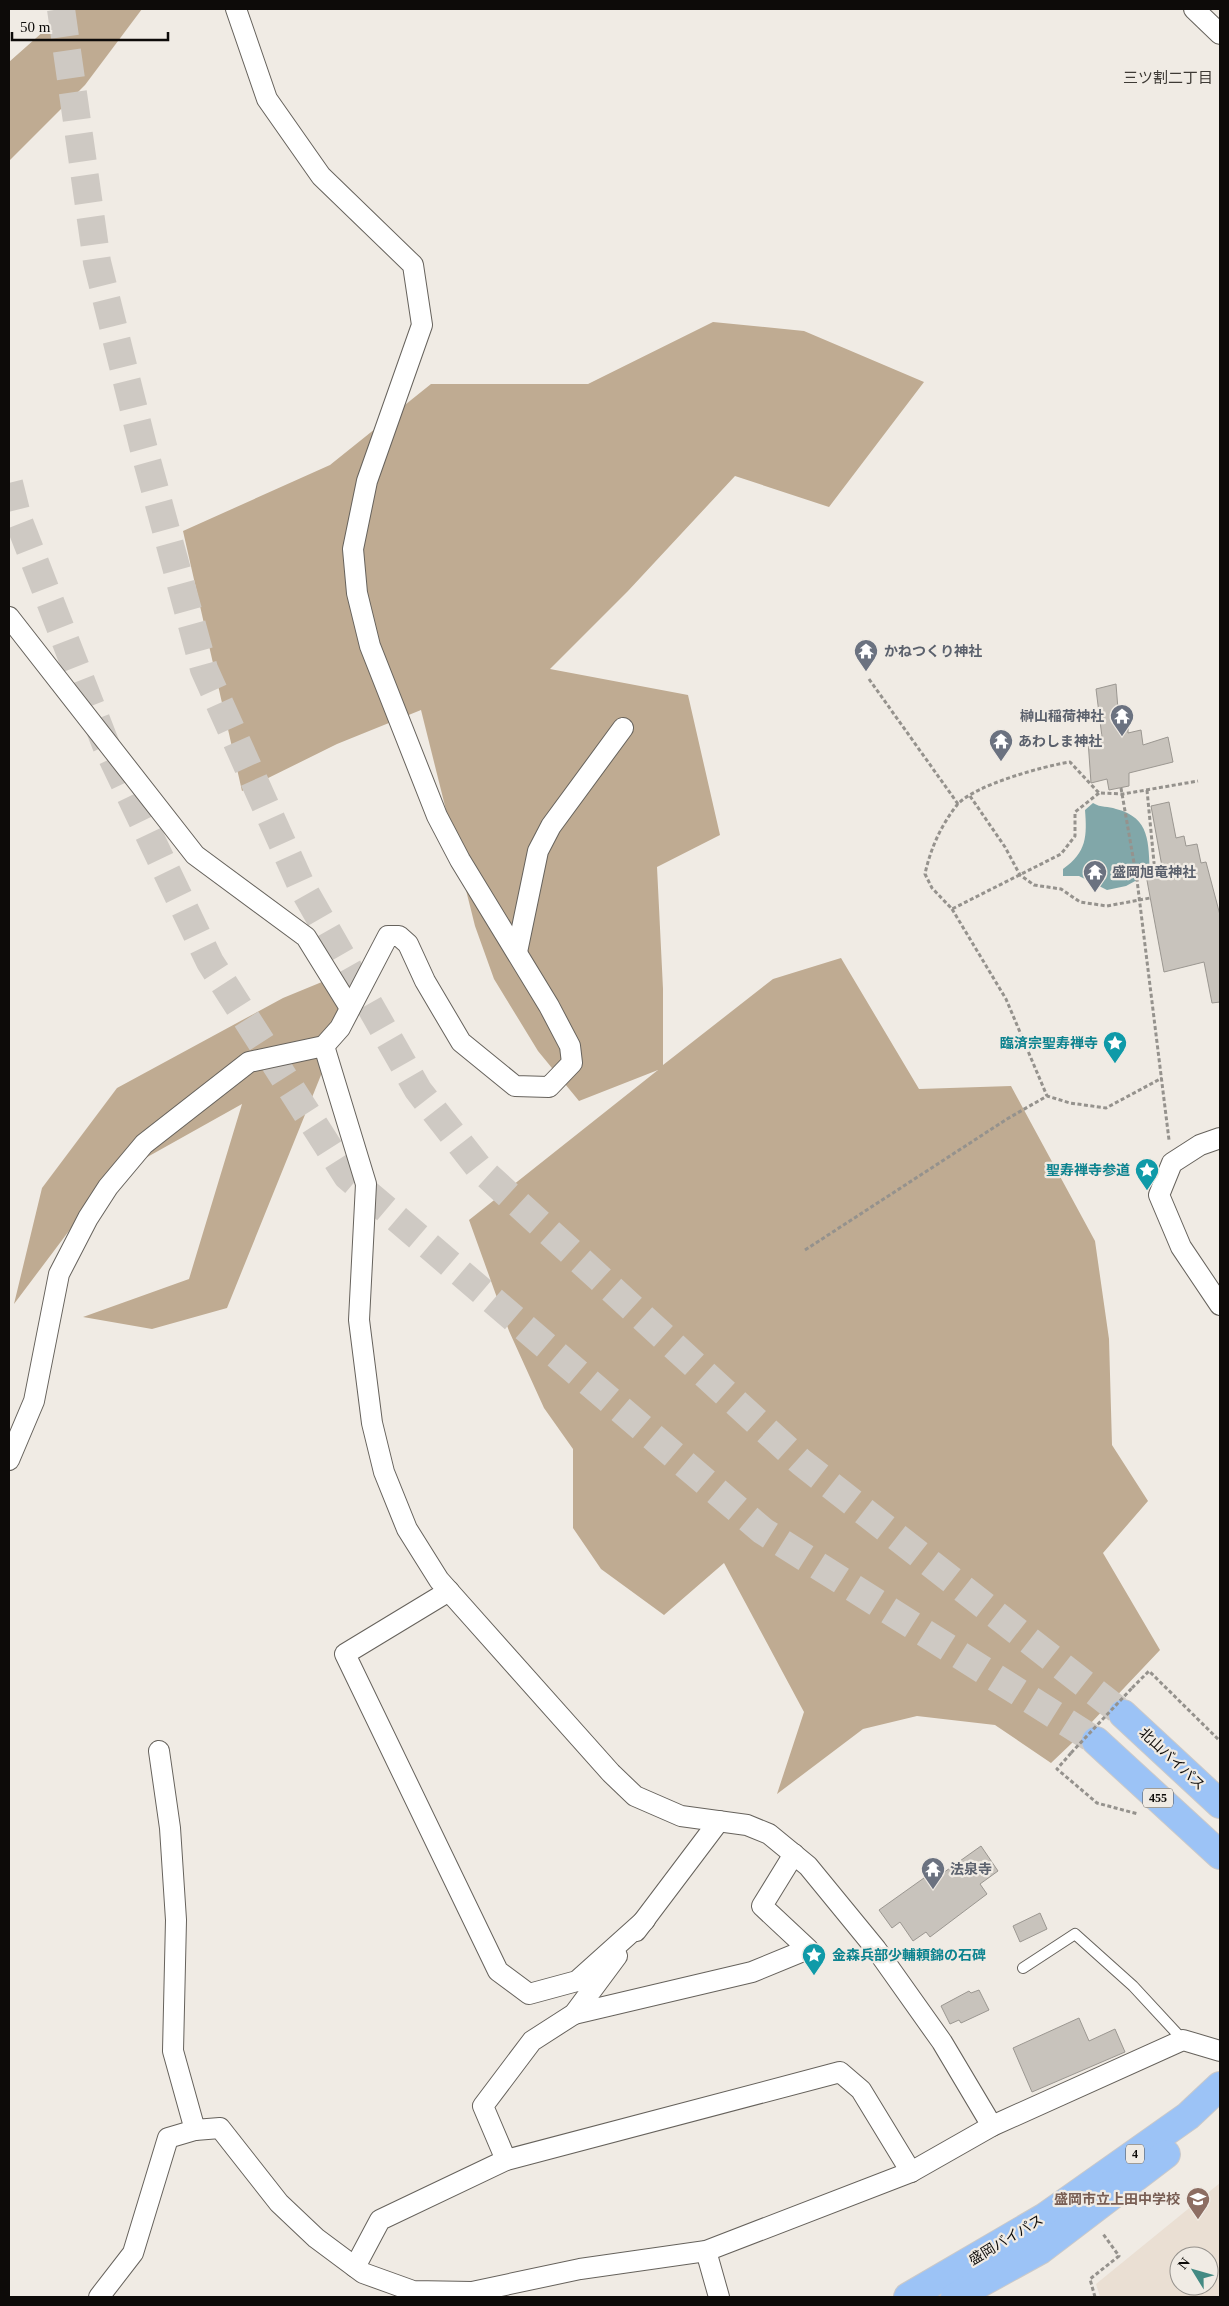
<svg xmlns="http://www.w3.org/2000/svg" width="1229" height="2306" font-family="'Times New Roman','Noto Sans JP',serif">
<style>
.built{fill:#eadfd3;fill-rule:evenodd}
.forest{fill:#bfab92}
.water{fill:#81a7a9}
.building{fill:#c8c3bc;stroke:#9b9791}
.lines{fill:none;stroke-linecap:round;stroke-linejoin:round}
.trunk-tunnel{stroke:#cec9c3;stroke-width:28;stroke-dasharray:28 14;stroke-linecap:butt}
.service-casing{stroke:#66625c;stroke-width:12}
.minor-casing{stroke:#66625c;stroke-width:22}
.trunk-casing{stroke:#cac9c9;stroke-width:30}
.path{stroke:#95928d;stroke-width:3;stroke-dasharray:4 2.5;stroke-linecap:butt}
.service{stroke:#fff;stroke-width:10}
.minor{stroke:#fff;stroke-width:20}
.trunk{stroke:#9cc3f6;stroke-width:28}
.path-bridge{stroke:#95928d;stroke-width:3;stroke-dasharray:4 2.5;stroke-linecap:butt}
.labels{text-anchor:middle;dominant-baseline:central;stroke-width:4.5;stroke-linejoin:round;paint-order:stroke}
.shield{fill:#f0ebe4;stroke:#514e4b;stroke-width:1}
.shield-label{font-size:12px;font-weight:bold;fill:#0d0b09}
.worship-label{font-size:14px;font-weight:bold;fill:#5b616d;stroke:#f0ebe4;text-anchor:start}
.culture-label{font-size:14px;font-weight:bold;fill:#0d838f;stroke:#f0ebe4;text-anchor:end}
.street-label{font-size:14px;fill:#0d0b09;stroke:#f0ebe4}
.education-label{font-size:14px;font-weight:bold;fill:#785e54;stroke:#f0ebe4;text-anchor:end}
.neighbourhood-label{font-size:15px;fill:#3e3a35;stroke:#f0ebe4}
</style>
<rect width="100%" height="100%" fill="#f0ebe4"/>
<path class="built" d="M1220,2183V2297H1100L1096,2284ZM1179,2256H1209V2286H1179Z"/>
<g class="forest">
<path d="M64,9H142L85,85L9,161V62L53,23Z"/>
<path d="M713,322L804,331L924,382L829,507L735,476L628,591L550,669L688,695L720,835L657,867L663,989V1065L773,979L841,958L919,1089L1011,1086L1095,1241L1109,1339L1112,1445L1148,1501L1103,1553L1160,1650L1072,1743L1051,1763L995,1725L917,1716L863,1729L777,1794L804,1712L724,1563L664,1615L601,1569L573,1528V1449L544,1408L509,1331L469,1220L658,1070L579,1101L538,1051L494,979L475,926L421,710L337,744L242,791L183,531L330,465L431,384H588Z"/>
<path d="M368,963L340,1028L227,1308L152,1329L83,1317L189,1279L242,1104L108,1179L14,1304L42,1188L117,1088L283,998Z"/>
</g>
<path class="water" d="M1093,803C1101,808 1108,806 1116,809C1151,818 1148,843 1150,873L1126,886L1107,890L1079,876H1063V869C1087,852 1087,836 1085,810Z"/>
<g class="building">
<path d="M1116,684L1119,722L1128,721V733L1141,730L1143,745L1168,737L1173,762L1129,773V786L1109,790L1107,779L1091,783L1088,740L1102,737L1096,689Z"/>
<path d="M1169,802L1176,838L1184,836L1186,846L1197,844L1201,863L1206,862L1220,915V1002L1212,1003L1204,962L1164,972L1146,875L1163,872L1151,806Z"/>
<path d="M981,1846L998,1871L980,1884L987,1894L930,1937L926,1932L913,1941L900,1922L892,1928L879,1910L938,1868L943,1873Z"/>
<path d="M1040,1913L1047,1929L1020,1942L1013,1926Z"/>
<path d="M979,1990L989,2010L961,2023L959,2020L950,2024L941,2006L969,1991L971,1993Z"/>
<path d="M1079,2018L1089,2041L1115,2029L1125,2052L1032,2092L1013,2048Z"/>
</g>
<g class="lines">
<g class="trunk-tunnel">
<path d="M61,9L97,262L143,446L204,669L301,885L418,1090L479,1168L801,1462L1123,1714"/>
<path d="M9,483L18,519L106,745L210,962L347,1176L763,1531L1096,1741"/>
</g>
<g class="service-casing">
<path id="service" d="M1023,1968L1075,1934L1133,1986L1183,2040"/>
</g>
<g class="minor-casing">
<g id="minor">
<path d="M1194,9L1220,34"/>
<path d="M9,617L195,855L306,937L350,1008"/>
<path d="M517,952L538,851L551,826L623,728"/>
<path d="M324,1046L366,1184L359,1320L372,1423L384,1472L407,1529L439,1580L611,1773L635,1796L681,1816L747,1825L769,1834L808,1866L876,1949L942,2042L992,2126"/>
<path d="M1220,1138L1200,1145L1172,1163L1159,1195L1181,1247L1220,1305"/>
<path d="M9,1460L34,1401L59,1274L88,1218L108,1187L144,1144L249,1062L324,1046L340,1028L388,936H399L408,944L425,981L461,1042L515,1086L549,1087L572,1063L570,1046L549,1006L460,860L437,816L370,646L357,593L353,549L367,481L422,325L413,265L321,176L267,99L236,9"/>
<path d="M449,1591L345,1654L498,1971L529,1994L577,1981L645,1920"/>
<path d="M159,1751L170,1828L176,1920L173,2051L195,2130L220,2128L279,2203L316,2238L363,2273L413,2291L472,2292L580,2269L706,2251L911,2172L992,2126L1183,2040L1220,2051"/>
<path d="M636,1931L719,1821"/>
<path d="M574,2014L752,1972L808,1949L762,1906L794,1854"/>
<path d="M506,2160L483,2106L532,2041L574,2014L617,1956"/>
<path d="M706,2251L719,2297"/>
<path d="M355,2267L380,2220L506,2160L840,2072L861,2090L911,2172"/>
<path d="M99,2297L133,2253L168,2138L195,2130"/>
</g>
</g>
<g class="trunk-casing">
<g id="trunk">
<path d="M1123,1714L1220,1804"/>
<path d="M1096,1741L1220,1855"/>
<path d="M908,2297L1045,2217L1188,2116L1220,2086"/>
<path d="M955,2297L1040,2250L1166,2154"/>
</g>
</g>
<g class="path">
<path d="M869,679L958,804"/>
<path d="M1121,788L1137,880L1169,1140"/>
<path d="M1147,790L1155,873"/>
<path d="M1099,793L1075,812V836L1061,854L952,909L932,888L925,874C930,850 941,825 957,805C974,785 1044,766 1070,762L1099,793L1123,794L1198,781"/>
<path d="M970,796L1005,847L1020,875L1034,885L1061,889L1080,902L1107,906L1150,898"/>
<path d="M952,909L1006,999L1047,1096"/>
<path d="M805,1250L1007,1119L1047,1096L1070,1103L1106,1108L1162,1078"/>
<path d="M1132,1688L1149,1671L1220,1741"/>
<path d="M1071,1753L1057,1769L1097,1803L1138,1814"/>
<path d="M1095,2297L1090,2279L1119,2256L1103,2234"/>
</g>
<use href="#service" class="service"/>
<use href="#minor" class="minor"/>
<use href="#trunk" class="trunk"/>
<path class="path-bridge" d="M1071,1753L1132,1688"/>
</g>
<defs>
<g id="temple-pin" transform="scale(1.25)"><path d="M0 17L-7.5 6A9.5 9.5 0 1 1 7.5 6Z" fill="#6b7280" stroke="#f0ebe4"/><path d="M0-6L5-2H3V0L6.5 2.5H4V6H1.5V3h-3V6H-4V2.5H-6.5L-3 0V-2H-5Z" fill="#fff"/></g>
<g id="sight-pin" transform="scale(1.25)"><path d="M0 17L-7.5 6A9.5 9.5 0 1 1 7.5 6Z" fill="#0f9aa8" stroke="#f0ebe4"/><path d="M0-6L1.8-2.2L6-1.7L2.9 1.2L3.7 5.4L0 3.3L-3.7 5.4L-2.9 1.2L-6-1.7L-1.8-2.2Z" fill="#fff"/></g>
<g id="school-pin" transform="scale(1.25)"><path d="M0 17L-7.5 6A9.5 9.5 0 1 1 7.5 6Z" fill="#8d6e63" stroke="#f0ebe4"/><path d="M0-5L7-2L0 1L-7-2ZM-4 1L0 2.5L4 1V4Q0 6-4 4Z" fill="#fff"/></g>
</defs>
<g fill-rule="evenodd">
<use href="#temple-pin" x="866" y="651"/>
<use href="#temple-pin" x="1122" y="716"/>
<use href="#temple-pin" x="1001" y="741"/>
<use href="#temple-pin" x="1095" y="872"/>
<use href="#sight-pin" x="1115" y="1043"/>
<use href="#sight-pin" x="1147" y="1170"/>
<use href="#temple-pin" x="933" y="1869"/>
<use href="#sight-pin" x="814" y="1955"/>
<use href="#school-pin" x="1198" y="2199"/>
</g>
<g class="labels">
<g class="shield">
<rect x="1143" y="1788.5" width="30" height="19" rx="4"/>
<rect x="1126" y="2144.5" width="18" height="19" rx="4"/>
</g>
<g class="shield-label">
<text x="1158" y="1798">455</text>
<text x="1135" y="2154">4</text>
</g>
<g class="worship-label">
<text x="884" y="651">かねつくり神社</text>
<text x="1104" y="716" text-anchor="end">榊山稲荷神社</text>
<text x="1018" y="741">あわしま神社</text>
<text x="1112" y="872">盛岡旭竜神社</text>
<text x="950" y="1869">法泉寺</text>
</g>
<g class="culture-label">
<text x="1098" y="1043">臨済宗聖寿禅寺</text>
<text x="1130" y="1170">聖寿禅寺参道</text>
<text x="832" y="1955" text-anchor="start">金森兵部少輔頼錦の石碑</text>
</g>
<g class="street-label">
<text transform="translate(1172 1759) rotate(43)">北山バイパス</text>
<text transform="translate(1006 2240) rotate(-31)">盛岡バイパス</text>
</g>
<g class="education-label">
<text x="1180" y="2199">盛岡市立上田中学校</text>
</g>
<g class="neighbourhood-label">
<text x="1168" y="78">三ツ割二丁目</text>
</g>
</g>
<rect width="1229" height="2306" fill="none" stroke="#0d0b09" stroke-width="20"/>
<g transform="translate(1194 2271) rotate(307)"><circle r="24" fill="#f0ebe4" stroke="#95918c"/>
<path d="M0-4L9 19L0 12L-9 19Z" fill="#438a83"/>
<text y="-8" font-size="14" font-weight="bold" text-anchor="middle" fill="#0d0b09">N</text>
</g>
<path d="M12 32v8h156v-8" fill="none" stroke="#0d0b09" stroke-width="2.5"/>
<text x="20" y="32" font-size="15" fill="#0d0b09" stroke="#f0ebe4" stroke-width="4" paint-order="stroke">50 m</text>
</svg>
